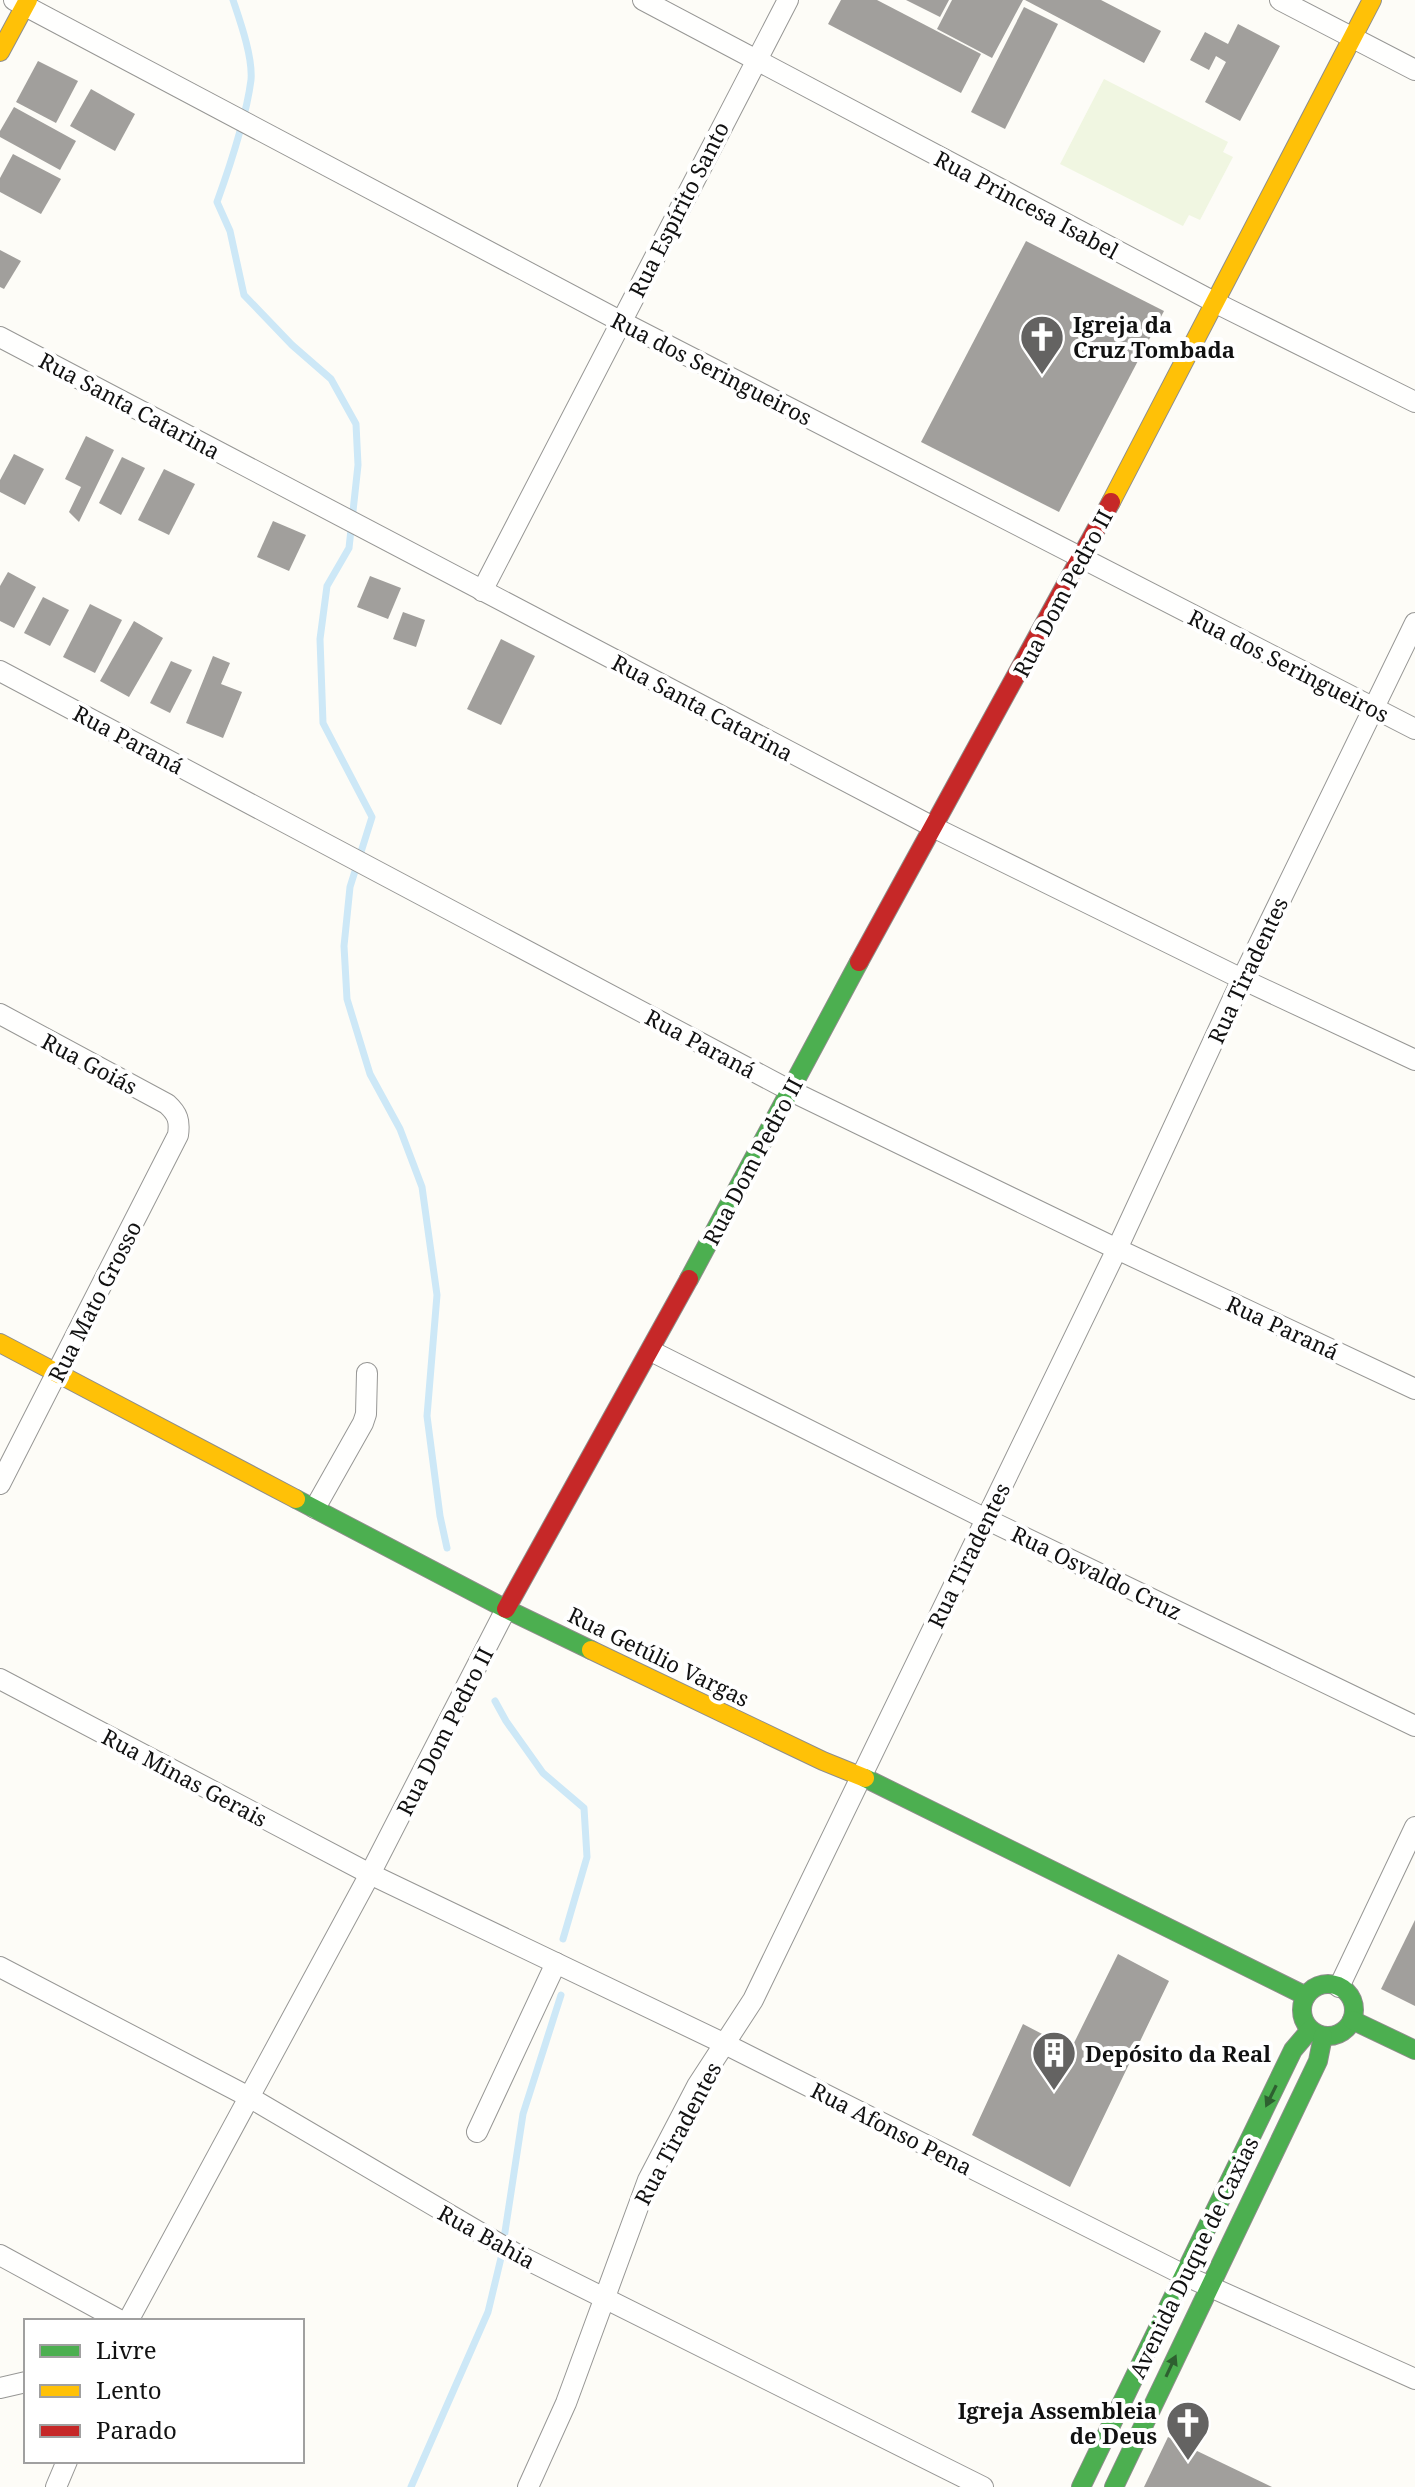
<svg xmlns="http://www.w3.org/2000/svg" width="1415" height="2487" font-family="'Noto Serif',serif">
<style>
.pitch{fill:#f0f6e1}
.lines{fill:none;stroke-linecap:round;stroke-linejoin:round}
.stream{stroke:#cde8f7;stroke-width:7}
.building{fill:#a19f9c}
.street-casing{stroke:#979795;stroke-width:22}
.fast-casing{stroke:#8e8d8b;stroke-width:20}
.slow-casing{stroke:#8e8d8b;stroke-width:20}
.jam-casing{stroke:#8e8d8b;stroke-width:20}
.street{stroke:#fffffe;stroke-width:20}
.fast{stroke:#4caf50;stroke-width:18}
.slow{stroke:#ffc107;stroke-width:18}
.jam{stroke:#c62828;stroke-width:18}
.oneway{fill:#2e6030}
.labels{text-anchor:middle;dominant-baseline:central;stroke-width:8;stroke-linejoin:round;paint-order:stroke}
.street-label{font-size:22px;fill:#111;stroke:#fff}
.poi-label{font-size:22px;font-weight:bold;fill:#111;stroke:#fff;text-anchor:start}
</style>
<rect width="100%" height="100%" fill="#fdfcf7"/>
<path class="pitch" d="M1104,79L1228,142L1223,152L1233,157L1200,220L1189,215L1183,226L1060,164Z"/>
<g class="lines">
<g class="stream">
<path d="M233,0C240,21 253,57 251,80C246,118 230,166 217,202L230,231L244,295L292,345L331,379L356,424L358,465L349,548L327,586L320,639L323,723L372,817L350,887L344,946L347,999L370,1074L400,1129L422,1187L437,1295L427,1416L440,1516L447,1548"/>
<path d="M495,1701L506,1721L543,1773L584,1808L587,1857L563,1939"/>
<path d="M411,2487L488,2312L501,2258L523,2114L561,1995"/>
</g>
</g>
<g class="building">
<path d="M841,0H877L981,54L961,93L828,24Z"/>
<path d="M906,0H949L940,17Z"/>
<path d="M952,0H1023L992,58L937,29Z"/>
<path d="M1025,0H1101L1161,31L1144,63Z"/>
<path d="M1024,7L1058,24L1005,129L971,112Z"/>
<path d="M1238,24L1280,46L1240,121L1205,102L1226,62L1216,56L1209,70L1190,60L1205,32L1228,44Z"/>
<path d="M38,61L78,81L56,123L16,102Z"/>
<path d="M91,89L135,114L115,151L70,126Z"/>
<path d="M14,107L76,141L60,170L0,137V131Z"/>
<path d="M13,154L61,179L41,214L0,192V178Z"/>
<path d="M1026,241L1164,311L1059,512L921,442Z"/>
<path d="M0,250L21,261L4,289L0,287Z"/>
<path d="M86,436L114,450L79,522L69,512L81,487L65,479Z"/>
<path d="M14,454L44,469L25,505L0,492V480Z"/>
<path d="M122,457L145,468L121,515L99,503Z"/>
<path d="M164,469L195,484L169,535L138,520Z"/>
<path d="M273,521L306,535L289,571L257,557Z"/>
<path d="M8,572L36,587L14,628L0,621V586Z"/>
<path d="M370,576L401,588L388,619L357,607Z"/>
<path d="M43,597L69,610L50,646L24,633Z"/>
<path d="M90,604L122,620L95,673L63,657Z"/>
<path d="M403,612L425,620L416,647L393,639Z"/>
<path d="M134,621L163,638L129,697L100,681Z"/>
<path d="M501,639L535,656L501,725L467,709Z"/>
<path d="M213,656L230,663L221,684L242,692L223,738L186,723Z"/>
<path d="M171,661L192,670L170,713L150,703Z"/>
<path d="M1415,1920V2006L1381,1989Z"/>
<path d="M1118,1954L1169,1981L1070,2187L972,2135L1023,2024L1071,2049Z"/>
<path d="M1168,2437L1272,2487H1144Z"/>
</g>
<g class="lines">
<g class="street-casing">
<g id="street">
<path d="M14,0L620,321L1415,729"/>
<path d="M643,0L1216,303L1415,402"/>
<path d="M1280,0L1415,70"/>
<path d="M0,337L935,828L1242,979L1415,1060"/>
<path d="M482,591L788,0"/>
<path d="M0,671L789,1090L1117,1249L1415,1389"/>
<path d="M0,1014L167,1104C178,1114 180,1121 178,1135L0,1484"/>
<path d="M651,1351L986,1519L1415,1726"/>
<path d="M315,1508L363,1423L366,1414L367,1373"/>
<path d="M0,1679L370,1874L725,2044L1184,2275L1415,2379"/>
<path d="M0,1967L249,2097L518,2255L983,2487"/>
<path d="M1339,1987L1415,1827"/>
<path d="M477,2132L556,1963"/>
<path d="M0,2255L121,2321"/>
<path d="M128,2321L370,1874L506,1609"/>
<path d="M0,2388L26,2382"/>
<path d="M56,2487L67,2461"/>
<path d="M528,2487L566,2403L648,2180L697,2086L753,2000L1117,1249L1242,979L1415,623"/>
</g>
</g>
<g class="fast-casing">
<g id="fast">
<path d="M689,1279L859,962"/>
<path d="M296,1499L506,1609L591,1650"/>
<path d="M865,1778L1306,1996"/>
<circle cx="1328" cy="2010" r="26"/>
<path d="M1352,2020L1415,2050"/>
<path d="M1081,2487L1293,2050L1310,2030"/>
<path d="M1114,2487L1318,2061L1323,2036"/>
</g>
</g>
<g class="slow-casing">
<g id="slow">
<path d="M0,52L28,0"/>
<path d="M1111,502L1372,0"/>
<path d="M0,1343L296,1499"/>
<path d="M591,1650L823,1761L865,1778"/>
</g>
</g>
<g class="jam-casing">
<g id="jam">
<path d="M859,962L1111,502"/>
<path d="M506,1609L689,1279"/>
</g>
</g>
<use href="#street" class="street"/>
<use href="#fast" class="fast"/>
<use href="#slow" class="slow"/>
<use href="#jam" class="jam"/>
</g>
<defs><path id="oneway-solid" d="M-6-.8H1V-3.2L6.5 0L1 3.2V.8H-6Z" transform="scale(2)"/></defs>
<g class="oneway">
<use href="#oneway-solid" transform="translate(1271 2096) rotate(116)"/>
<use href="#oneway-solid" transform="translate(1171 2366) rotate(-65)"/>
</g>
<defs>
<g id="church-pin" transform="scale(2.3)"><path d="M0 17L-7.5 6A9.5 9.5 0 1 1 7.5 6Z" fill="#646362" stroke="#fff"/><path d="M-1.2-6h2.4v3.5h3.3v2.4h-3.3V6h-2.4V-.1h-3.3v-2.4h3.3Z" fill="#fff"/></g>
<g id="building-pin" transform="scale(2.3)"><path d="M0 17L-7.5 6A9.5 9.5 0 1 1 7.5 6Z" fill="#646362" stroke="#fff"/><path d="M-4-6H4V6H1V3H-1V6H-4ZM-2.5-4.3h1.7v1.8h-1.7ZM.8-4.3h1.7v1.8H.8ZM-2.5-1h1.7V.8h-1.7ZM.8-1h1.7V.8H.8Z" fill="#fff"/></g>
</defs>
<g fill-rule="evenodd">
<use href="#church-pin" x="1042" y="337"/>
<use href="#building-pin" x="1054" y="2053"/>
<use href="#church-pin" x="1188" y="2423"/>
</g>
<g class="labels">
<g class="street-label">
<text transform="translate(1027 204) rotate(28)">Rua Princesa Isabel</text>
<text transform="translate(678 209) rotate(-63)">Rua Espírito Santo</text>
<text transform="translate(712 368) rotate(27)">Rua dos Seringueiros</text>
<text transform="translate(130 405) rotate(28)">Rua Santa Catarina</text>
<text transform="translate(1062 593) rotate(-62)">Rua Dom Pedro II</text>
<text transform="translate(1289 665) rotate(27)">Rua dos Seringueiros</text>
<text transform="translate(703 707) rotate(28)">Rua Santa Catarina</text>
<text transform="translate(129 739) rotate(28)">Rua Paraná</text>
<text transform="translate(1247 970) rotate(-65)">Rua Tiradentes</text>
<text transform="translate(701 1043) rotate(28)">Rua Paraná</text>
<text transform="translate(90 1063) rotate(28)">Rua Goiás</text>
<text transform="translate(752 1161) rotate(-62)">Rua Dom Pedro II</text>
<text transform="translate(94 1301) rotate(-63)">Rua Mato Grosso</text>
<text transform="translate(1283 1327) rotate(25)">Rua Paraná</text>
<text transform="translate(968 1555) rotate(-64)">Rua Tiradentes</text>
<text transform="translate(1097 1572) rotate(26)">Rua Osvaldo Cruz</text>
<text transform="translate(659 1656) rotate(26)">Rua Getúlio Vargas</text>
<text transform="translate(444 1731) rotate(-63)">Rua Dom Pedro II</text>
<text transform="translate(185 1777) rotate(28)">Rua Minas Gerais</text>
<text transform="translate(892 2128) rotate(27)">Rua Afonso Pena</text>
<text transform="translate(677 2133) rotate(-62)">Rua Tiradentes</text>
<text transform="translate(487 2236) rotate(29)">Rua Bahia</text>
<text transform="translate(1193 2257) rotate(-64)">Avenida Duque de Caxias</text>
</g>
<g class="poi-label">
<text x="1073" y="324">Igreja da<tspan x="1073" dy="25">Cruz Tombada</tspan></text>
<text x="1085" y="2053">Depósito da Real</text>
<text x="1157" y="2410" text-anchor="end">Igreja Assembleia<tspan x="1157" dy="25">de Deus</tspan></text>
</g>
</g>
<rect x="24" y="2319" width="280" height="144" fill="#ffffff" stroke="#a0a0a0" stroke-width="2"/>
<rect x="40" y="2345" width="40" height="12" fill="#4caf50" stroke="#a0a0a0" stroke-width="2"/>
<text x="96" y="2359" font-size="24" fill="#111111">Livre</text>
<rect x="40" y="2385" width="40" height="12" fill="#ffc107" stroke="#a0a0a0" stroke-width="2"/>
<text x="96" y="2399" font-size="24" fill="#111111">Lento</text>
<rect x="40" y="2425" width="40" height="12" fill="#c62828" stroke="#a0a0a0" stroke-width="2"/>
<text x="96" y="2439" font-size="24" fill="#111111">Parado</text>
</svg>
